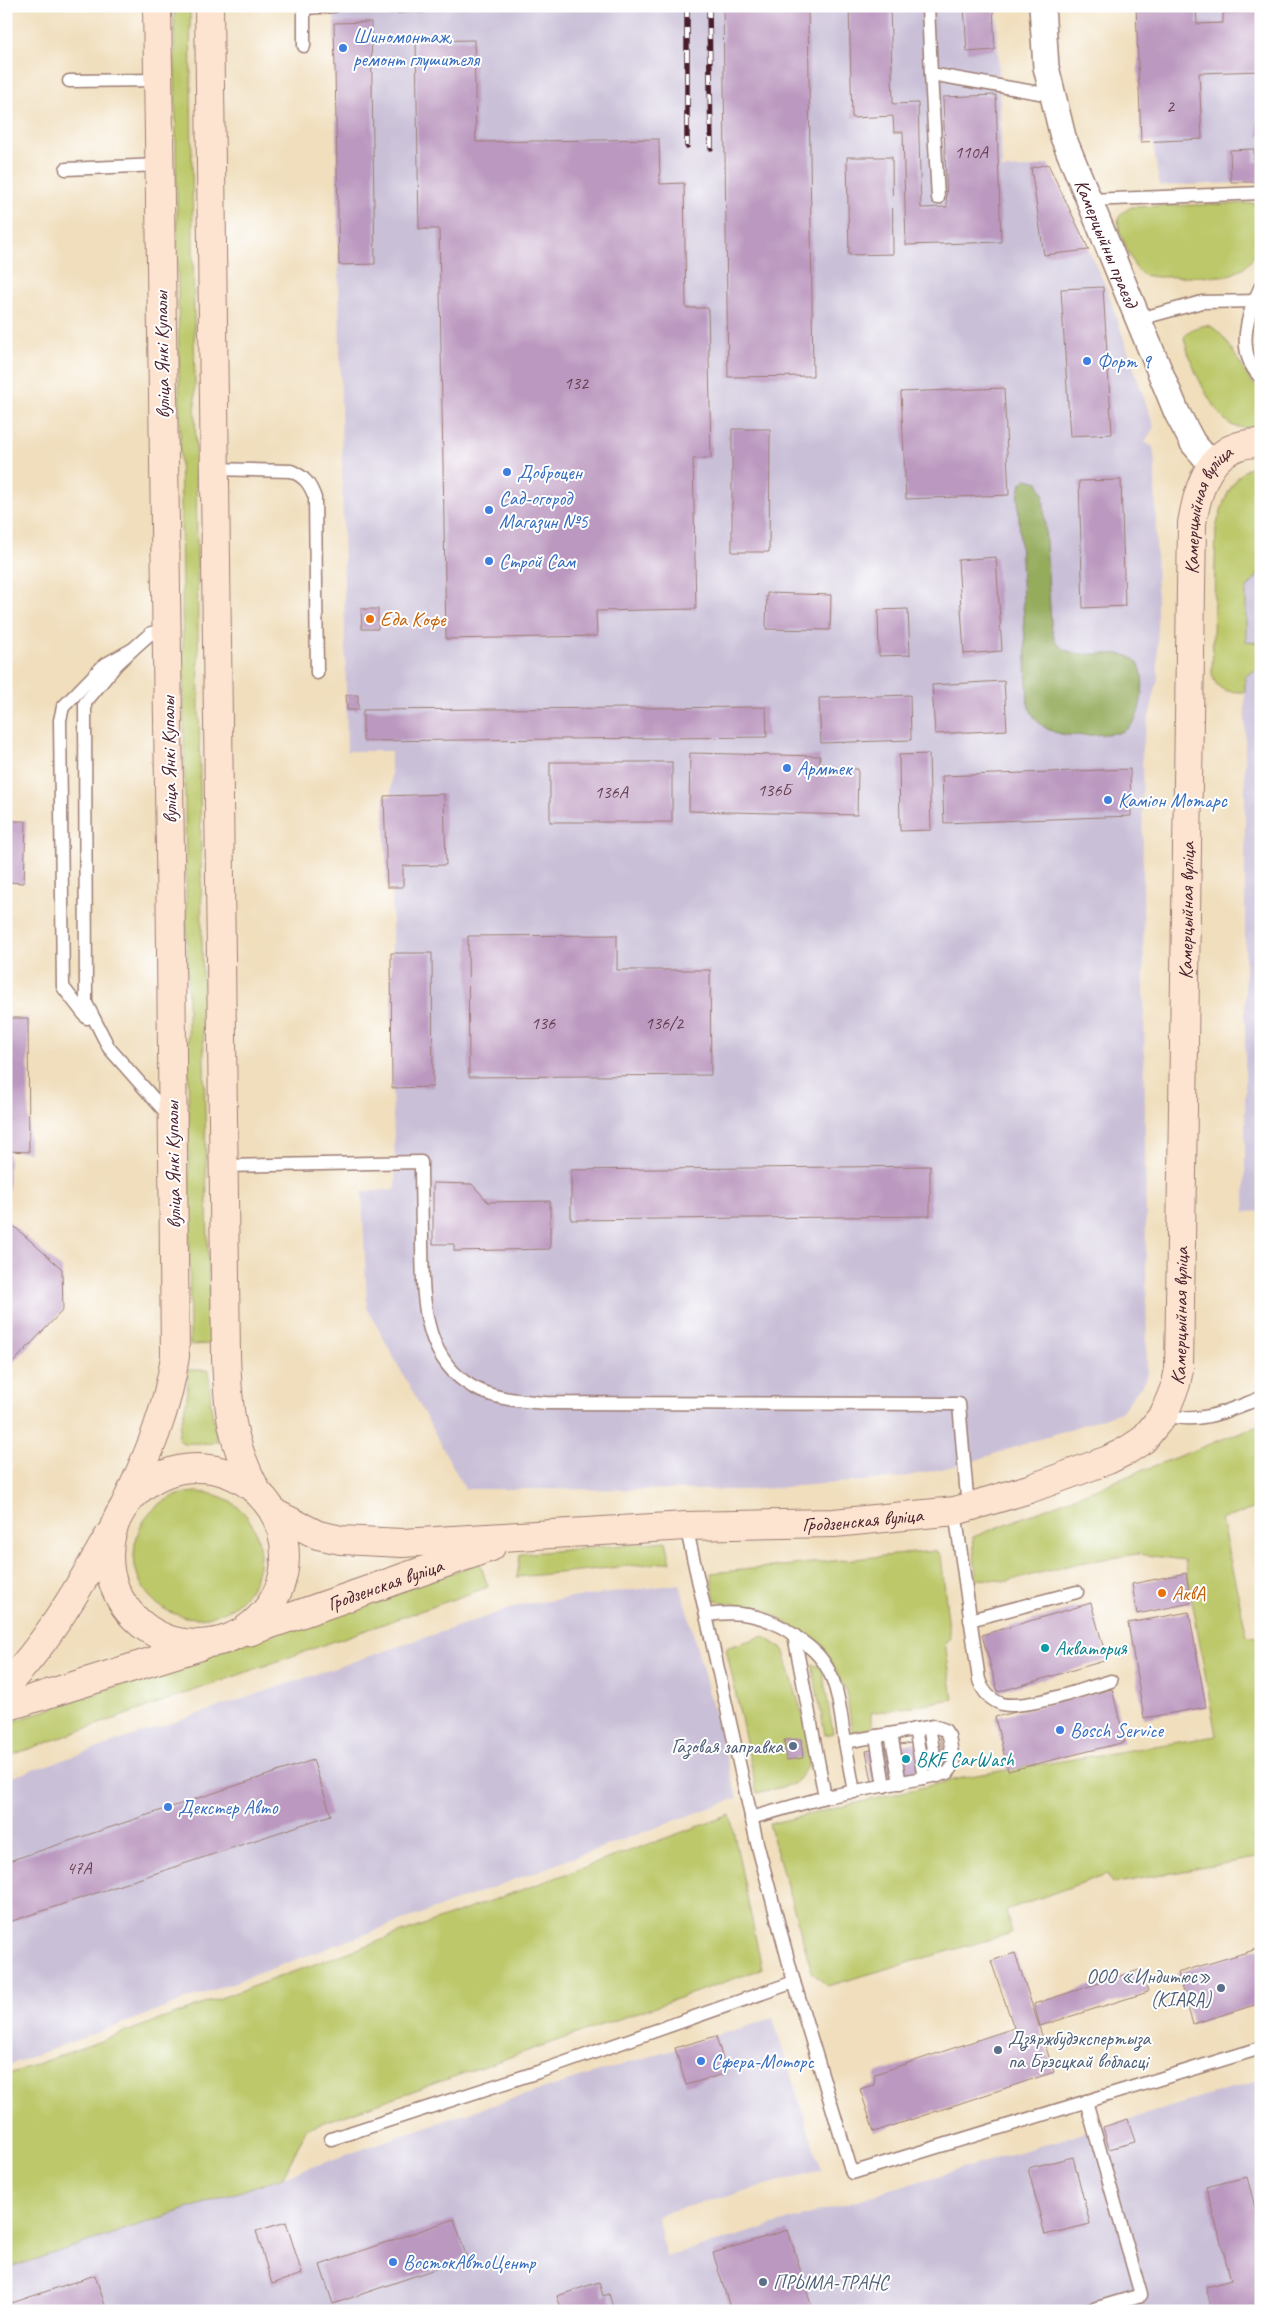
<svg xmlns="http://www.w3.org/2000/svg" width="1267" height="2317" font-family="Caveat,sans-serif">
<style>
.industrial{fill:#c9bfd7}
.green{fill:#bcc869;stroke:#83744a}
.forest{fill:#95ac5d;stroke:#706644}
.building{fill:#bb98bf}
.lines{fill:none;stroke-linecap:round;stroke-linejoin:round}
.service-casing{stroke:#9d7e74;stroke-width:15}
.minor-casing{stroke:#9d7e74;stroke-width:28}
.secondary-casing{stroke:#9d7e74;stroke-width:30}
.service{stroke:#fff;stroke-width:12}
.minor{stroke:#fff;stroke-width:25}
.secondary{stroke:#fde4d1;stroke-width:28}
.rail-casing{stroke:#4a1f2b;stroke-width:5.5}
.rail{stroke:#fff;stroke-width:4;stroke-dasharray:11;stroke-linecap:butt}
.shop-dot{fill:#3f7fe0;stroke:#fff;stroke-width:2}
.food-dot{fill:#e8710a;stroke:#fff;stroke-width:2}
.culture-dot{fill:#0f9aa8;stroke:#fff;stroke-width:2}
.service-dot{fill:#5c6f8a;stroke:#fff;stroke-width:2}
.labels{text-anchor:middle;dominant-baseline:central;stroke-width:4;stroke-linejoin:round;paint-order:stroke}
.number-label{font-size:18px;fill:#663d50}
.shop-label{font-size:20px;fill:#366cbe;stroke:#fff;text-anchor:start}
.street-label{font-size:20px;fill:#4a1f2b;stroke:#fff}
.food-label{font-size:20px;fill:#c56008;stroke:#fff;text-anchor:start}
.culture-label{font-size:20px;fill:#0d838f;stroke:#fff;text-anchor:start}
.service-label{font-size:20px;fill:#4e5e75;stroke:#fff;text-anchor:end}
</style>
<rect width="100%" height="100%" fill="#fff"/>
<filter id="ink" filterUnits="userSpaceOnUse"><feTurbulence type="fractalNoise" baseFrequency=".02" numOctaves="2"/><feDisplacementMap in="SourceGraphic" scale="10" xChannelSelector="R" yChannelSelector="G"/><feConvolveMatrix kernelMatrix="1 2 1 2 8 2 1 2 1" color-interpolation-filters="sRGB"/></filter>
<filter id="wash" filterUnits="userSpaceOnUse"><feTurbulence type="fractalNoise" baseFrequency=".0096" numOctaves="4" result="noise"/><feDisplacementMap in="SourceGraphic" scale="20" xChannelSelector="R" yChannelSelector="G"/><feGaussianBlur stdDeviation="1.12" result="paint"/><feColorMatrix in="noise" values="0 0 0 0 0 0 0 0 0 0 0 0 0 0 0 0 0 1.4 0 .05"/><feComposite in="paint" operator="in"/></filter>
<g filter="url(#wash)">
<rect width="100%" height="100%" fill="#f0debc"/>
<g class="industrial">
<path d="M334,6H997L1002,169L1031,168L1048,164L1106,287L1154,427L1145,442L1153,447L1155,464L1158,678L1142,747L1147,1378L1121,1412L964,1464L899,1478L747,1490L465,1489L367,1308L362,1192L396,1189L392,1088V888L387,887L384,796H391V751H347Z"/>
<path d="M1136,6H1261V182L1159,186L1153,141L1141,142Z"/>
<path d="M1261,571V648L1260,643L1246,641V590Z"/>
<path d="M1261,667V1211L1245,1212V676Z"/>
<path d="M680,1584L737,1798L6,2066V1779L524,1604Z"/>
<path d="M773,2018L821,2170L657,2215L666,2257L1261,2080V2311H6V2269L283,2177L454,2117Z"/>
</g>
<g class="green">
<path d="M174,6H190L203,1016L210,1344L190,1345L188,1018Z"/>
<path d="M1260,203C1261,208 1261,216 1261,222C1261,248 1253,270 1224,276L1157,277L1143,275L1135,267L1120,233L1118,220L1121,214L1131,207Z"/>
<path d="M1206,325C1228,329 1241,375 1261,392V429C1251,428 1238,429 1230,424C1211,412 1188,359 1184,337L1192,329Z"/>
<path d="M1261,461V571L1246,590V641L1260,643L1261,667L1245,676V692C1228,692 1216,692 1212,673L1216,528C1223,501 1233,471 1261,461Z"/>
<path d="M188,1370H209L211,1407L217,1437L216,1442C208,1445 194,1442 185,1444L179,1440L178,1436L187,1399Z"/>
<path d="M1261,1424V1506L1221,1520L1247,1635L1261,1638V1857L1112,1884L1107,1874L1006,1910L1012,1933L827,1986L812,1972L769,1824L970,1776L1216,1736L1185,1560L1137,1554L1079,1563L1008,1581L976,1579L973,1537Z"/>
<circle cx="197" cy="1555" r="63"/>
<path d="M666,1541L671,1562L517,1577L520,1554Z"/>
<path d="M935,1551L941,1555L950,1639L945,1642L953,1699L871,1713V1728L852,1732L846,1690L823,1646L763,1608L715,1601L711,1573Z"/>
<path d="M480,1563L488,1587L6,1757V1724Z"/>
<path d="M763,1636L783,1649L811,1744L808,1767L794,1784L757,1793L726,1648Z"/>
<path d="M812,1664L822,1668L833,1733L825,1735Z"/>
<path d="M730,1815L762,1969L307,2128L283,2177L6,2269V2075Z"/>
</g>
<path class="forest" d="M1026,479L1038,482L1043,493L1051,624C1052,631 1053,639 1059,645C1087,672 1157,622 1140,705C1137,719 1132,729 1118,733C1083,735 1042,745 1028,704L1018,498L1021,483Z"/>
<g id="blocks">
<g class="building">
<path d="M387,6H422V12L387,14Z"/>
<path d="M723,6H808L813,376L728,377Z"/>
<path d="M849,6H890L893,104L918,103L921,208L947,207L943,97L996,95L1001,242L906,245L903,132H894L893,116L852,118Z"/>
<path d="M964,6H993L995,50L967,52Z"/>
<path d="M1136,6H1196L1197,24L1223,23V13L1261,12V71L1199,73L1202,139L1141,142Z"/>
<path d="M371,22L375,264L339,265L334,23Z"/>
<path d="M474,40L476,142L659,139L660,184L684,183L686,308H708L711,458L693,459L696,609L596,611L597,636L446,639L439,229H419L416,41Z"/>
<rect x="1258" y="112" width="3" height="24"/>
<path d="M1254,149V162H1261V182H1231L1230,150Z"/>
<path d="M847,157H892L893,254L849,255Z"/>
<path d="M1048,164L1089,250L1044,255L1031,168Z"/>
<path d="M1103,287L1112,434L1070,436L1061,289Z"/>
<path d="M1004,388L1009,495L906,499L901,392Z"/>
<path d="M732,429H770L769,552H732Z"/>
<path d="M1121,480L1125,606L1083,608L1079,481Z"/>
<path d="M996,557L1002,651L964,654L958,560Z"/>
<path d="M767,593L831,595L830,630L766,629Z"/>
<path d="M361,609H378V629H362Z"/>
<path d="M908,609L910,655L879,656L878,610Z"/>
<path d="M1004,681L1007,730L935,734L932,685Z"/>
<path d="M346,695H358V710H347Z"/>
<path d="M910,695L911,740L821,743L819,698Z"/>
<path d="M766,707L767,737L363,741V710Z"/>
<path d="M690,753L820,756L819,768L858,769L857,815L689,811Z"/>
<path d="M929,754L931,830L900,831L899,755Z"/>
<rect x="550" y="762" width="122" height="60"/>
<path d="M1130,769L1131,816L944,823L942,776Z"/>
<path d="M444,794L446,865L403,866V887H387L384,796Z"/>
<path d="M6,821H26L24,883L6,882Z"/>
<path d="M617,935V970H710L711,1075L469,1077L468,936Z"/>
<path d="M391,953H432L433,1087L392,1088Z"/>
<path d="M6,1018H28L29,1152L9,1151L8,1200H6Z"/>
<path d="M930,1166V1216L571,1220V1170Z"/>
<path d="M433,1183L472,1184L488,1202L550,1201V1249L454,1251V1244H433Z"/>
<path d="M6,1219L62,1269L63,1310L6,1370Z"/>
<path d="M1186,1573L1191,1603L1137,1614L1132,1584Z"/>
<path d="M1091,1603L1107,1660L998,1692L982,1635Z"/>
<path d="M1189,1612L1206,1707L1144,1718L1128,1623Z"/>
<path d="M1112,1689L1125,1742L1008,1771L995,1717Z"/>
<path d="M940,1738L946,1767L872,1781L866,1751Z"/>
<path d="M801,1739L803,1758L786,1760L784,1740Z"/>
<path d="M313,1760L331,1815L6,1923V1862Z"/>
<path d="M1261,1948V2003L1193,2024L1177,1973Z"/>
<path d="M1015,1953L1054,2072L874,2132L860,2089L874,2085L875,2074L1014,2028L991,1961Z"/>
<path d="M1142,1969L1148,1992L1040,2026L1034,2004Z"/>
<path d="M716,2036L727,2073L686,2085L675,2048Z"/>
<path d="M1128,2119L1135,2142L1109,2149L1103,2127Z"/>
<path d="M1073,2157L1090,2224L1045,2235L1028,2168Z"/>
<path d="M1247,2177L1261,2230V2311H1212L1206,2287L1231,2280L1206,2187Z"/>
<path d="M454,2219L467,2258L333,2304L320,2265Z"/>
<path d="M286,2222L302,2274L272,2284L256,2231Z"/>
<path d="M788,2230L813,2311H731L713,2253Z"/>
<path d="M95,2275L107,2311H6V2305Z"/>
<path d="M599,2282L603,2296L609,2294L614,2311H562L557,2296Z"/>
</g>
</g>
</g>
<g filter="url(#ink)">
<use href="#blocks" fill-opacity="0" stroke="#9d7e74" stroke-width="1"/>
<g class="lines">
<g class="service-casing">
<g id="service">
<path d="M304,6V46"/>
<path d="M928,6L931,74L1051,95"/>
<path d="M304,8L334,6"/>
<path d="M931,74L938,198"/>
<path d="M69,81L158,80"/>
<path d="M66,169L159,165"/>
<path d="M1089,200L1261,193"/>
<path d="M1261,286C1247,314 1235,353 1261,378"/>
<path d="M1139,319L1202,302L1261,301"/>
<path d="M214,469L291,471C305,477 310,484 315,498L317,673"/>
<path d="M133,649L117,664L85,703L86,1003L109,1048L168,1115"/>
<path d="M87,1018L63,987L60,720L63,707L104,665L133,649L151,633L167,630"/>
<path d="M224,1166L421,1162C421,1189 422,1216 422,1242C423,1292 421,1350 465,1382C488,1399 519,1401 546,1403L959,1404L968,1508"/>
<path d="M1164,1414C1199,1426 1228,1410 1261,1398"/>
<path d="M955,1511L979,1680C983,1692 990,1700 1002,1704C1025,1710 1087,1688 1111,1681"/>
<path d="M686,1526L757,1843L794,1982L852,2173L1261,2048"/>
<path d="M707,1615C739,1610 767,1615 794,1635L825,1797L751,1818"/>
<path d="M970,1620L1077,1592"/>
<path d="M794,1635C801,1641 811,1647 818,1655C839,1678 840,1712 845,1742L934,1726L945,1730L949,1736L954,1764L948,1773L825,1797"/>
<path d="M929,1727L938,1776"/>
<path d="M915,1729L924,1778"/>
<path d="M891,1734L900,1783"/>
<path d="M876,1736L884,1786"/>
<path d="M845,1742L854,1792"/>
<path d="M1086,2101L1141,2295L1087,2311"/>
<path d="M331,2139L538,2072L794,1982"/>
</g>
</g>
<g class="minor-casing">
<g id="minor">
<path id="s1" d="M1042,6L1046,67L1063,137L1177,413L1193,443L1212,465"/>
</g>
</g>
<g class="secondary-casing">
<g id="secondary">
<path d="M209,6L226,1356C228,1410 231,1441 256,1490"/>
<circle cx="197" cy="1556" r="88"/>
<path d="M125,1505C148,1456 168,1409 175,1356L170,850L157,6"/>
<path id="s2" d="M274,1513L318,1535L341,1540L402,1543L686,1526L834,1523L955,1511L1029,1489L1108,1460L1126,1451L1143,1440L1164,1414L1176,1384L1179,1369L1192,523C1199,482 1212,442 1261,443"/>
<path id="s3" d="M248,1632L491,1547"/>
<path d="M6,1685C49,1641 79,1586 110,1534"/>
<path d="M6,1707L198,1647"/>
</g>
</g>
<use href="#service" class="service"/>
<use href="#minor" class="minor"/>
<use href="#secondary" class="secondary"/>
<g class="rail-casing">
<g id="rail">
<path d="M687,6V146"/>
<path d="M709,6L711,148"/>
</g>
</g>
<use href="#rail" class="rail"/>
</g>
</g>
<g class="shop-dot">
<circle cx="343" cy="48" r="5"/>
<circle cx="1087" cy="361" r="5"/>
<circle cx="507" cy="472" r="5"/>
<circle cx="489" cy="510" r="5"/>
<circle cx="489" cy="561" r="5"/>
<circle cx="787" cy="768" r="5"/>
<circle cx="1108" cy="800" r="5"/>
<circle cx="1060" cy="1730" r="5"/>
<circle cx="168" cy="1807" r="5"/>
<circle cx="701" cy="2061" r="5"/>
<circle cx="393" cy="2262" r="5"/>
</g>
<g class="food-dot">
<circle cx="370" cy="619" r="5"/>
<circle cx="1162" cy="1593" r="5"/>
</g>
<g class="culture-dot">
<circle cx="1045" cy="1648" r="5"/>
<circle cx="906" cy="1759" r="5"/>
</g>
<g class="service-dot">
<circle cx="793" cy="1746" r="5"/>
<circle cx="1221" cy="1988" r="5"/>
<circle cx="998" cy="2050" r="5"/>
<circle cx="763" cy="2282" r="5"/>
</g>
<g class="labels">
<g class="number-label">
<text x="1170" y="106">2</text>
<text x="971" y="152">110А</text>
<text x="576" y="383">132</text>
<text x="774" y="790">136Б</text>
<text x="611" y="792">136А</text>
<text x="543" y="1023">136</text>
<text x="664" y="1023">136/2</text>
<text x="79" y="1868">47А</text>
</g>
<g class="shop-label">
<text x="353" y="36">Шиномонтаж,<tspan x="353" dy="23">ремонт глушителя</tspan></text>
<text x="1097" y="361">Форт 9</text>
<text x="517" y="472">Доброцен</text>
<text x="499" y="498">Сад-огород<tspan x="499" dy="23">Магазин №5</tspan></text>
<text x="499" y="561">Строй Сам</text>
<text x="797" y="768">Армтек</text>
<text x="1118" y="800">Каміон Мотарс</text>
<text x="1070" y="1730">Bosch Service</text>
<text x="178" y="1807">Декстер Авто</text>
<text x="711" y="2061">Сфера-Моторс</text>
<text x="403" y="2262">ВостокАвтоЦентр</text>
</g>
<g class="street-label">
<text stroke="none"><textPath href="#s1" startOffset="248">Камерцыйны праезд</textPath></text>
<text transform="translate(162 355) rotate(-91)">вуліца Янкі Купалы</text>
<text stroke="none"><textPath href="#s2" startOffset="1834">Камерцыйная вуліца</textPath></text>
<text transform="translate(169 760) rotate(-91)">вуліца Янкі Купалы</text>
<text stroke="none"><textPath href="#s2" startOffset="1429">Камерцыйная вуліца</textPath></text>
<text transform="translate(173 1165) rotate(-91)">вуліца Янкі Купалы</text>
<text stroke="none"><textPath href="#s2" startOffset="1024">Камерцыйная вуліца</textPath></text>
<text stroke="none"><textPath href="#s2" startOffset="595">Гродзенская вуліца</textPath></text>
<text stroke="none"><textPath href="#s3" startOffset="145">Гродзенская вуліца</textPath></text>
</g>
<g class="food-label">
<text x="380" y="619">Еда Кофе</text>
<text x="1172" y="1593">АквА</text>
</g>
<g class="culture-label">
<text x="1055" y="1648">Акватория</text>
<text x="916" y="1759">BKF CarWash</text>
</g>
<g class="service-label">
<text x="783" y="1746">Газовая заправка</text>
<text x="1211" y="1976">ООО «Индитюс»<tspan x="1211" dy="23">(KIARA)</tspan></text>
<text x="1008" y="2038" text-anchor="start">Дзяржбудэкспертыза<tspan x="1008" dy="23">па Брэсцкай вобласці</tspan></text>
<text x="773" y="2282" text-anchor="start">ПРЫМА-ТРАНС</text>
</g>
</g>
<rect width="1267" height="2317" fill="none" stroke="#fff" stroke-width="25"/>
</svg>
